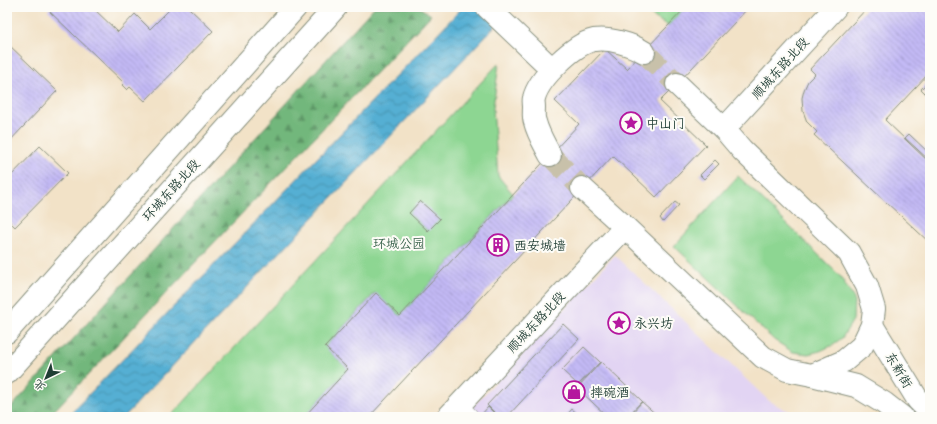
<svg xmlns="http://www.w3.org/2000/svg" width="937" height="424" font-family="Sriracha,'LXGW WenKai TC',sans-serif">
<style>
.built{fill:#e2d4f3}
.forest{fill:url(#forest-firs);stroke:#487a58}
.park{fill:#8dd692;stroke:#568a63}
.water{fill:url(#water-waves);stroke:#3a7684}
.building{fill:url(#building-back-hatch)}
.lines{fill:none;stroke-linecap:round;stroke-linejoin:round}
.secondary-tunnel{stroke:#c8c1aa;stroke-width:22;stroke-dasharray:22 11;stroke-linecap:butt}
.street-casing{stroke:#88907e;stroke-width:20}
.secondary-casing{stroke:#88907e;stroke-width:24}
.primary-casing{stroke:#88907e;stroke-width:24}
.street{stroke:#fff;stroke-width:19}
.secondary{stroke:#fff;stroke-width:22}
.primary{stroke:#fff;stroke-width:22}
.labels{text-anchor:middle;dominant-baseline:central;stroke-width:4;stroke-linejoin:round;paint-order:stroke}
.street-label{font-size:13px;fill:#1f3d34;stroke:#fdfcf7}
.poi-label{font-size:13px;fill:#1f3d34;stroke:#fdfcf7;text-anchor:start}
.park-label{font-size:13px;fill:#3a634c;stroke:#fdfcf7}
</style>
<defs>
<pattern id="forest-firs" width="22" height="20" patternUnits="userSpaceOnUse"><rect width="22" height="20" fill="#72b77c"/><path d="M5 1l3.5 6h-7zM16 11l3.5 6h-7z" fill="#5d9666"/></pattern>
<pattern id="water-waves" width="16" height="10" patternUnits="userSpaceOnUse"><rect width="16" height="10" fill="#55afd3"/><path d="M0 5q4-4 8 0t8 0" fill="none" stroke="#4690ac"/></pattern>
<pattern id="building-back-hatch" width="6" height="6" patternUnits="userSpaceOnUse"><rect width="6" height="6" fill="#c3b9f5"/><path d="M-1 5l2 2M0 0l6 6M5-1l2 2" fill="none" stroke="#9e98c7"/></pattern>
</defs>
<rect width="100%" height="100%" fill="#fdfcf7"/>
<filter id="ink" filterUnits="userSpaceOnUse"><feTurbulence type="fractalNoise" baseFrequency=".025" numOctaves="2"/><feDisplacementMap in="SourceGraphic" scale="8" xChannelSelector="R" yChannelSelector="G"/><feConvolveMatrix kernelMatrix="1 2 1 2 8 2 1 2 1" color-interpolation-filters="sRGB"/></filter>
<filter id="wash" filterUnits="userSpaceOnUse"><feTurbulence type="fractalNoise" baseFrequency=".012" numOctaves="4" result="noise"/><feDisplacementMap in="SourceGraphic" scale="16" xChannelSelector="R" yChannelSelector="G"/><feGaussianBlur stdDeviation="0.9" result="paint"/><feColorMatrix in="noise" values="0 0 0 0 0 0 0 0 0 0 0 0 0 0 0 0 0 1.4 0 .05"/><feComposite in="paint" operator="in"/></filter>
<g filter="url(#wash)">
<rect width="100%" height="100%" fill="#f2e2c7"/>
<path class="built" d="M615,255L768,400L782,408L799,415L807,417H463Z"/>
<path class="forest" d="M374,7H419L431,15L48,417H7V412Z"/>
<g class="park">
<path d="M638,7H686L668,26Z"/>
<path d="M499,63L493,108L498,176L513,194L400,316L375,293L325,347L348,369L304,417H170Z"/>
<path d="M738,176L840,276L854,299L853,320L842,338L831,346L820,351L808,354L793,352L774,340L674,246Z"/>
</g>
<path class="water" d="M463,7H513L124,417H67Z"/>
<g id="blocks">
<g class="building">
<path d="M52,7H92L118,32L135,14L150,29L172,7H188L213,31L145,101L130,87L127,90L122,85L124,83L48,10Z"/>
<path d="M686,7H749L677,84L660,101L706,145L656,197L613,156L369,417H304L348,369L325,347L376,293L400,316L579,124L555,101L605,49L627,69Z"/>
<path d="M868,7H930V72L885,120L930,163V243L814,135L817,132L807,122L803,111L802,98L804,90L808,81L815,74L810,69Z"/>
<path d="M7,43L57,91L7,144Z"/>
<path d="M930,80V98L921,89Z"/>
<path d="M909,134L930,154V161L905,138Z"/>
<path d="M40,146L68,173L15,227L7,219V180Z"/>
<path d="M715,160L719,164L704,179L700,175Z"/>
<path d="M420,201L440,219L428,231L409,213Z"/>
<path d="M675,202L679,205L663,222L660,218Z"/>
<path d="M563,324L579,339L507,417H499L487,405Z"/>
<path d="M584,347L600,362L578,385L562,370Z"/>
<path d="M601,362L642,401L627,417H608L577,388Z"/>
<path d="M642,402L659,417H628Z"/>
<path d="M488,407L498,417H483L481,415Z"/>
<path d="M572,409L581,417H565Z"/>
</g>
</g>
</g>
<g filter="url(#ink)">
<use href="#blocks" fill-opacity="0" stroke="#88907e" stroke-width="1"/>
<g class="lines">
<g class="secondary-tunnel">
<path d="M644,52L677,84"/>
<path d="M550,155L582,188"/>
</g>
<g class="street-casing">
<path id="street" d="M458,406L469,417"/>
</g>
<g class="secondary-casing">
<g id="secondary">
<path d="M487,7L552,69"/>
<path d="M724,129L836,7"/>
<path d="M550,155C545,145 538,134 535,122C533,117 534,112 534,107C534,104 533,100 534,98C539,78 574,44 594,40C610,38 631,44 644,52"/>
<path d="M582,188L625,227L763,357L787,370L812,375L844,361L862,346L872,325L874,309L867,286L849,253L742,150L724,129L677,84"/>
<path d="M872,325L918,400L930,412"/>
<path d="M812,375L856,386L884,403L902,417"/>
<path d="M448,417L625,227"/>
</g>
</g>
<g class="primary-casing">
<g id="primary">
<path d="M7,332L296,7"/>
<path d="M7,373L336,7"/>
</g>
</g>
<use href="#street" class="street"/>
<use href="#secondary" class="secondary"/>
<use href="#primary" class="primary"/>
</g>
</g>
<defs>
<g id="sight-ring" transform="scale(1.15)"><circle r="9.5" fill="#fdfcf7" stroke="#b5179e" stroke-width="1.5"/><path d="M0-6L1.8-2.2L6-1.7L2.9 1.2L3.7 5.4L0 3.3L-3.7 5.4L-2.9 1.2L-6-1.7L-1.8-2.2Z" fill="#b5179e"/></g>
<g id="building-ring" transform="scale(1.15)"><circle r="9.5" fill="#fdfcf7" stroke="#b5179e" stroke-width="1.5"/><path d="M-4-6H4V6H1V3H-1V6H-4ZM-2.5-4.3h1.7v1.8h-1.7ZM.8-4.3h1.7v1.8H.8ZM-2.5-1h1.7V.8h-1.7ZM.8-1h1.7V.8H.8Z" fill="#b5179e"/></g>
<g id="shop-ring" transform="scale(1.15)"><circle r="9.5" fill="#fdfcf7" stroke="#b5179e" stroke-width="1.5"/><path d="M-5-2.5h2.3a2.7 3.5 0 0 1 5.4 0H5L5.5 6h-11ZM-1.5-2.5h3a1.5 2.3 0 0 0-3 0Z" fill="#b5179e"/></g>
</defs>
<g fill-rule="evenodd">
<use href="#sight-ring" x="631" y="123"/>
<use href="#building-ring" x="498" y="245"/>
<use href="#sight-ring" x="619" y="323"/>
<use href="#shop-ring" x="574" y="392"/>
</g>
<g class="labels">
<g class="street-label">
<text transform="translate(780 68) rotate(-48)">顺城东路北段</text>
<text transform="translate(171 190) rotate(-48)">环城东路北段</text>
<text transform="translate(536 322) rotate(-47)">顺城东路北段</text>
<text transform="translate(899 370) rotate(59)">东新街</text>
</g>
<g class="poi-label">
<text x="646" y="123">中山门</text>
<text x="514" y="245">西安城墙</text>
<text x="634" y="323">永兴坊</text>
<text x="590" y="392">摔碗酒</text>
</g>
<g class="park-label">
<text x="399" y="243">环城公园</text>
</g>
</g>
<rect width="937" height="424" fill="none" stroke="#fdfcf7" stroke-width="24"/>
<g transform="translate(46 378) rotate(223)" stroke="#fdfcf7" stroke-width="3" paint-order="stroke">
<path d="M0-3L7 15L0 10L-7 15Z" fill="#1f3d34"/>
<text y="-6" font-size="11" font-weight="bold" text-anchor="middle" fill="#1f3d34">北</text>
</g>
</svg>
